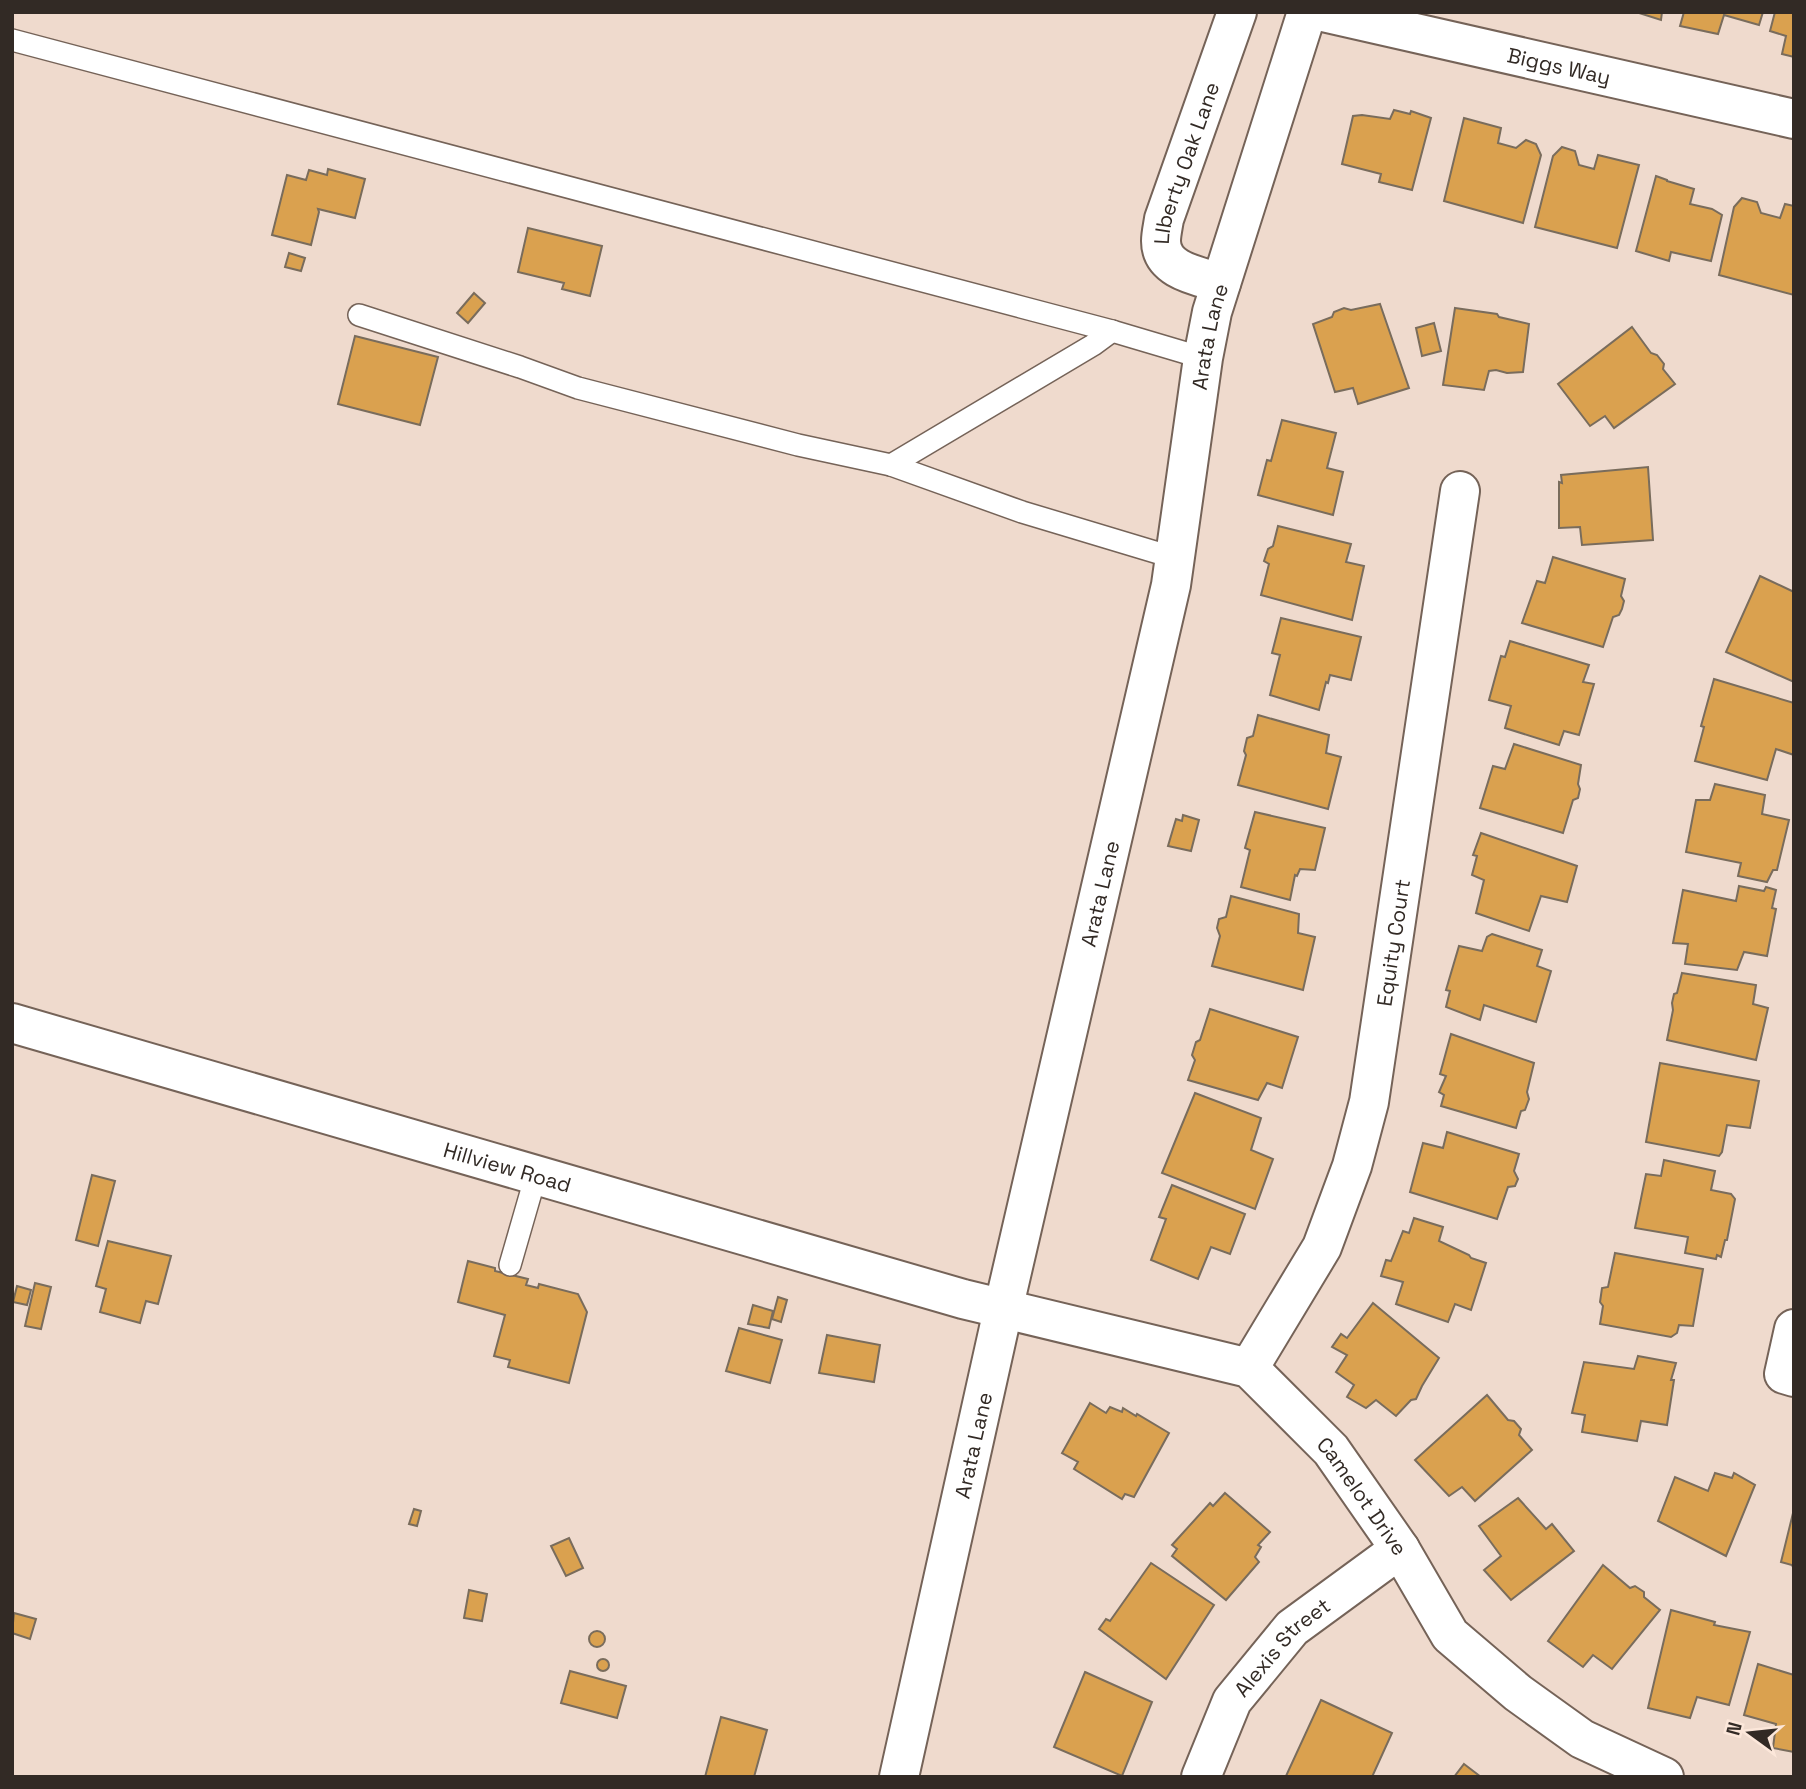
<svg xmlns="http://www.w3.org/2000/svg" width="1806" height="1789" font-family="'Space Grotesk',sans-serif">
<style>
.building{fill:#daa14f;stroke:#796c5c;stroke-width:2}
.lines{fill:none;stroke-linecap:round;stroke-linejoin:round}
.lane-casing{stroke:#756358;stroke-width:24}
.street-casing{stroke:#756358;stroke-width:42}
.secondary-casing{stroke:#756358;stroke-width:42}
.lane{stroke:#fff;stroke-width:21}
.street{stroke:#fff;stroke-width:38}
.secondary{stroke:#fff;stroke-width:38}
.labels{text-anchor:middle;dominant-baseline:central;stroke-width:5;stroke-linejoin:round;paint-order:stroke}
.street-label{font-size:21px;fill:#322a25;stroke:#fce7da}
</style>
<rect width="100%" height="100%" fill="#efdacd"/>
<g class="building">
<path d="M1636,12H1662L1661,20Z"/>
<path d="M1684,12H1763L1759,25L1724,15L1718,34L1680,26Z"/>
<path d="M1775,12H1794V57L1782,54L1786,36L1770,31Z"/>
<path d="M1394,110L1410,114L1411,111L1431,118L1412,190L1379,182L1381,174L1342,164L1353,116L1362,115L1390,119Z"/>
<path d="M1464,118L1501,128L1498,143L1516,148L1526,140L1536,144L1541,155L1523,223L1444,201Z"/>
<path d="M1562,147L1575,151L1579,165L1594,169L1598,155L1639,165L1617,248L1535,227L1553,156Z"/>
<path d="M328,169L365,179L355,218L318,209L319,212L311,245L272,235L287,175L306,180L309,170L327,175Z"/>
<path d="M1656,176L1667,180V181L1694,189L1690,204L1712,209L1722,215L1711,261L1671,252L1669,261L1636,251Z"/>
<path d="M1742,198L1757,202L1761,213L1780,218L1785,204L1794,206V295L1719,275L1734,207Z"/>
<path d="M528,228L602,246L590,296L562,289L564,283L518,272Z"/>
<path d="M289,253L305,258L301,271L285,267Z"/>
<path d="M474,293L485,303L468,323L457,313Z"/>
<path d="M1380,304L1409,388L1358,404L1353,388L1335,392L1313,324L1332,317L1334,312L1344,308L1351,310Z"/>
<path d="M1455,308L1497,314L1499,317L1529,324L1523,372L1507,373L1496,370L1489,371L1484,390L1443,385Z"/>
<path d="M1434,323L1441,351L1422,356L1416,328Z"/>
<path d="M1632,327L1651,353L1657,355L1664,364L1663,369L1675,384L1614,428L1605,416L1590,426L1558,384Z"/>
<path d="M355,336L438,357L420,425L338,404Z"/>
<path d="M1282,420L1336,433L1327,468L1343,472L1333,515L1258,495L1267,460L1271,461Z"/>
<path d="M1648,467L1653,540L1582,545L1580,527L1559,528V482L1562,483L1561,475Z"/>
<path d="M1278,526L1351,544L1346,562L1364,566L1352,620L1261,595L1269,564L1264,561L1268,549L1273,546Z"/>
<path d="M1553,557L1625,579L1621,596L1624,601L1622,609L1619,615L1613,617L1603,647L1522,623L1537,581L1545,583Z"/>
<path d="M1760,576L1794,592V682L1726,652Z"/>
<path d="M1281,618L1361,637L1351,680L1330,675L1328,683L1326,682L1319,710L1270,695L1280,655L1272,653Z"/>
<path d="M1510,641L1589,665L1583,682L1594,684L1579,735L1564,731L1559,745L1505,728L1511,706L1489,700L1501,656L1505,657Z"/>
<path d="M1714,679L1794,703V755L1776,749L1767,780L1695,761L1704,727L1701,726Z"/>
<path d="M1258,715L1329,735L1326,753L1341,757L1328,809L1238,785L1246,755L1244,751L1247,738L1253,736Z"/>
<path d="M1514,744L1581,765L1578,784L1580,789L1578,798L1573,800L1563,833L1480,808L1493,766L1505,769Z"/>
<path d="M1715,784L1765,795L1762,814L1789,820L1777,870H1773L1767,882L1738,876L1741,863L1686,852L1696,800H1710Z"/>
<path d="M1255,812L1325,828L1315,870L1300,869L1297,876L1295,875L1290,900L1241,887L1250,850L1245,848Z"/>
<path d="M1183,815L1199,820L1191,851L1168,846L1176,819L1182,821Z"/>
<path d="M1481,833L1577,866L1567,902L1541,896L1529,931L1476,913L1484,880L1472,875L1477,856L1473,855Z"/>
<path d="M1739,886L1764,891L1766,887L1776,890L1772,908L1776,909L1767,956L1744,952L1737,970L1685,964L1688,944L1673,943L1683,890L1736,901Z"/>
<path d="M1231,896L1299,914L1298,933L1315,937L1303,990L1212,966L1220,936L1217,928L1219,919L1226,917Z"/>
<path d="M1492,934L1542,950L1537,966L1551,971L1536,1022L1484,1005L1480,1020L1446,1007L1450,991L1446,990L1459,946L1482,951L1487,937Z"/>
<path d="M1682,973L1756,985L1753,1004L1768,1008L1756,1060L1667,1040L1673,1010L1672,1003L1674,994L1677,993Z"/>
<path d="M1210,1009L1298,1037L1282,1088L1267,1083L1258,1100L1188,1080L1195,1060L1192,1055L1196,1042L1200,1040Z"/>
<path d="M1451,1034L1534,1063L1527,1092L1529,1099L1525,1110L1521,1111L1516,1128L1441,1106L1444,1095L1439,1092L1446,1076L1440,1074Z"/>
<path d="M1660,1063L1759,1081L1750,1128L1727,1125L1722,1152L1719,1156L1646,1142Z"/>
<path d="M1195,1093L1261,1118L1251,1150L1273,1159L1255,1209L1162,1173Z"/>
<path d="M1447,1132L1519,1154L1514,1171L1518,1179L1515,1186L1508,1187L1497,1219L1410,1192L1423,1143L1443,1148Z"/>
<path d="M1664,1160L1715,1171L1711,1190L1731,1194L1735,1199L1727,1240H1725L1721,1257L1717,1255L1716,1259L1685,1253L1688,1237L1635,1228L1646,1174L1661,1176Z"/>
<path d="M92,1175L115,1181L98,1246L76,1240Z"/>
<path d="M1172,1185L1245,1214L1230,1254L1211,1247L1198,1279L1151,1260L1166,1219L1159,1217Z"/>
<path d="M1414,1218L1443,1227L1439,1241L1469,1255L1471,1258L1486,1263L1471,1310L1455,1304L1448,1322L1396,1304L1403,1282L1381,1276L1386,1260L1391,1261L1403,1231L1409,1233Z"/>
<path d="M108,1241L171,1256L158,1304L146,1301L140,1323L100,1312L106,1289L96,1286Z"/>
<path d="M1615,1253L1703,1269L1693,1326L1679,1325L1677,1333L1671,1337L1600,1324L1603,1306L1600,1302L1602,1288L1608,1287Z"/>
<path d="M468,1261L495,1268V1271L528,1279L526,1285L538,1288L539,1284L578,1294L587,1312L569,1383L508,1367L510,1360L494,1356L505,1315L458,1302Z"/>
<path d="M35,1283L51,1287L41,1329L25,1326Z"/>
<path d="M17,1286L31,1290L27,1305L13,1302Z"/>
<path d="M778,1297L787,1300L781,1322L772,1319Z"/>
<path d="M1373,1303L1439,1358L1422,1386L1416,1399L1411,1400L1396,1416L1376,1400L1366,1408L1347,1397L1354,1385L1336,1372L1347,1355L1332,1347L1341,1334L1347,1338Z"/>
<path d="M753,1305L773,1311L769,1328L748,1324Z"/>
<path d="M739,1328L782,1340L770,1383L726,1371Z"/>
<path d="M827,1335L880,1345L874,1382L819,1373Z"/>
<path d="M1638,1356L1676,1363L1671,1380H1674L1667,1425L1641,1421L1637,1441L1582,1432L1585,1415L1572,1413L1584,1362L1634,1369Z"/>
<path d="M1487,1395L1508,1420L1514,1421L1521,1429L1519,1435L1532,1450L1475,1501L1462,1487L1449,1496L1415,1460Z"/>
<path d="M1090,1403L1106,1413L1110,1407L1122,1412L1123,1408L1136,1416L1137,1414L1169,1433L1134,1497L1125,1494L1122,1499L1074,1469L1078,1462L1062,1453Z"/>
<path d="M1715,1473L1732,1478L1734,1473L1755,1485L1726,1556L1658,1521L1675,1477L1708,1491Z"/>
<path d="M1225,1493L1270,1532L1258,1545L1261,1547L1255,1557L1259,1562L1226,1600L1172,1556L1177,1549L1172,1545L1210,1503L1213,1506Z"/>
<path d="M1518,1498L1546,1529L1552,1524L1574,1551L1511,1600L1484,1570L1501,1556L1479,1526Z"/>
<path d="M414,1509L421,1511L417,1526L409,1524Z"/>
<path d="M1794,1509V1569L1792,1565L1781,1562Z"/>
<path d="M569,1538L583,1568L566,1576L551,1546Z"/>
<path d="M1151,1563L1214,1605L1166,1679L1099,1629L1106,1619L1110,1621Z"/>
<path d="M1603,1565L1630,1588L1635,1586L1644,1592V1597L1660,1610L1612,1669L1593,1655L1583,1667L1548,1641Z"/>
<path d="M469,1590L487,1594L482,1621L464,1618Z"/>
<path d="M1671,1610L1715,1622L1714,1625L1750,1632L1729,1705L1697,1697L1690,1718L1648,1708Z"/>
<path d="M14,1613L36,1619L30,1639L12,1633Z"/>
<circle cx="597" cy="1639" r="8"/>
<circle cx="603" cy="1665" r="6"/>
<path d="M1758,1664L1794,1675V1752L1773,1748L1776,1724L1744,1715Z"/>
<path d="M570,1671L626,1686L617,1718L561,1703Z"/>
<path d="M1085,1672L1152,1702L1122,1776L1054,1747Z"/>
<path d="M1321,1700L1392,1733L1372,1777L1286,1776Z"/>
<path d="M721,1717L767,1730L754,1777H705Z"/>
<path d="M1464,1764L1481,1777H1454Z"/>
</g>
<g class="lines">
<g class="lane-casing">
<g id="lane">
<path d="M12,40L1021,307L1112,331L1203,358"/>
<path d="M359,315L520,367L578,388L798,445L891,465L1022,512L1175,558"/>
<path d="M891,465L1093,345L1112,331"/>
<path d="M510,1265L536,1175"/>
</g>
</g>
<g class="street-casing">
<g id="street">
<path id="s1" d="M1323,12L1794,119"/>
<path id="s2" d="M1221,283C1199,276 1161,271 1161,241C1161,234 1163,226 1164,219L1237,12"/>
<path id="s3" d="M12,1023L963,1299L1249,1368L1331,1450L1400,1549L1450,1635L1518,1693L1582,1739L1664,1777"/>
<path d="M1794,1329L1784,1374L1794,1377"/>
<path id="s4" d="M1249,1368L1322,1247L1352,1166L1369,1102L1460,491"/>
<path id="s5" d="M1201,1777L1232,1701L1292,1628L1400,1549"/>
</g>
</g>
<g class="secondary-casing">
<g id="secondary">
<path id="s6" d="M899,1777L1003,1310L1171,585L1203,358L1212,312L1307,12"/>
</g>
</g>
<use href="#lane" class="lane"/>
<use href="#street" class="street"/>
<use href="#secondary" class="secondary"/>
</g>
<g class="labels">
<g class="street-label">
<text stroke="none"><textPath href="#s1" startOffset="242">Biggs Way</textPath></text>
<text stroke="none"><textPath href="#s2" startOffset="161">LIberty Oak Lane</textPath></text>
<text stroke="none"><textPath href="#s6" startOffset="1474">Arata Lane</textPath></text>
<text stroke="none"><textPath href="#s6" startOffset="906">Arata Lane</textPath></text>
<text stroke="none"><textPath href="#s4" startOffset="455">Equity Court</textPath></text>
<text stroke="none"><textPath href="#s3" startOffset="516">Hillview Road</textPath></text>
<text stroke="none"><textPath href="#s6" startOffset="340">Arata Lane</textPath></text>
<text stroke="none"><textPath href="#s3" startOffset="1456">Camelot Drive</textPath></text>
<text stroke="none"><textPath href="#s5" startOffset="156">Alexis Street</textPath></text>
</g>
</g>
<rect width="1806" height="1789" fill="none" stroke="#322a25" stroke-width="28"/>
<g transform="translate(1750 1733) rotate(285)" stroke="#fce7da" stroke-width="5" paint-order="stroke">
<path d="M0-5L12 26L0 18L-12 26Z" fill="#322a25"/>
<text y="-10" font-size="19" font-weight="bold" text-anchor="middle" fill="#322a25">N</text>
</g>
</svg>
